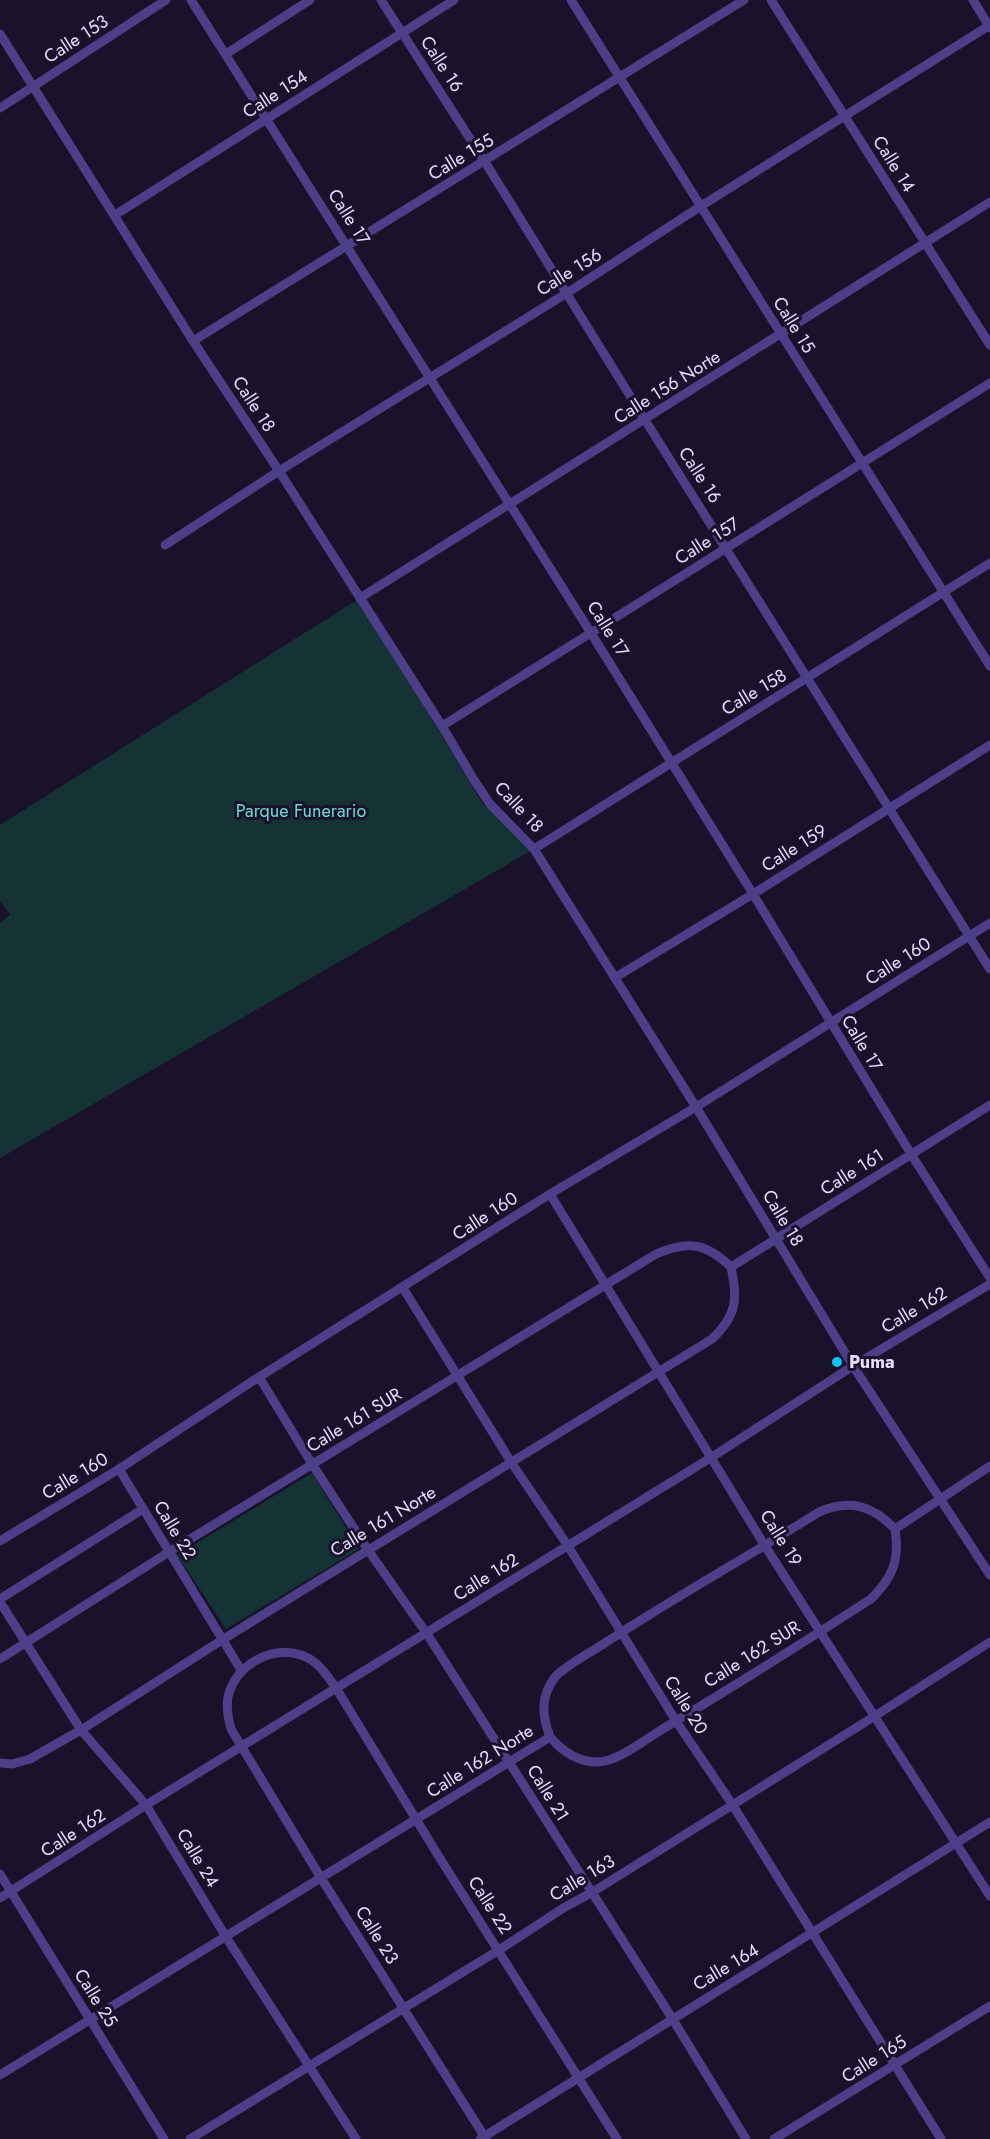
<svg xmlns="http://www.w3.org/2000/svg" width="990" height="2139" font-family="Jost,sans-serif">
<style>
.green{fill:#153235}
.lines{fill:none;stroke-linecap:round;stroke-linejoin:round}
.minor{stroke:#4c3f88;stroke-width:9}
.poi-dot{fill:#11c0f6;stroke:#1a122b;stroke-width:2}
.labels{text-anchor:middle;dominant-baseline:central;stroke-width:6;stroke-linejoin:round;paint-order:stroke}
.street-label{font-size:18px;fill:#e5ddfe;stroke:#1a122b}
.park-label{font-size:18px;fill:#6addd0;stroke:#1a122b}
.poi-label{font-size:18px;font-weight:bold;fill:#e5ddfe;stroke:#1a122b;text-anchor:start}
</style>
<rect width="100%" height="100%" fill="#1a122b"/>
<g class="green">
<path d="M360,598L482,803L534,849L0,1158V923L10,915L0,900V825Z"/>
<path d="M312,1473L359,1549L226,1629L177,1555Z"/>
</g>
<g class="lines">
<g class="minor">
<path d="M191,0L591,633L753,894L911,1154L990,1278"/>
<path d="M381,0L485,162L645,420L990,969"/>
<path d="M571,0L990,666"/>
<path d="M771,0L990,345"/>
<path d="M973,0L990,28"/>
<path d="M0,34L193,341L279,471L442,726L474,780L490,804L534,849L696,1107L853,1366L990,1575"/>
<path d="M226,54L310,0"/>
<path d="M0,108L166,0"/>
<path d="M115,215L454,0"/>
<path d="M193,341L744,0"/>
<path d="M165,545L279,471L567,293L701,206L990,25"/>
<path d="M360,598L990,202"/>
<path d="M442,726L990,383"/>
<path d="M534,849L990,563"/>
<path d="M616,977L753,894L990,745"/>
<path d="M550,1194L765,1546L990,1896"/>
<path d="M731,1267L990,1105"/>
<path d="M403,1288L511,1462L568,1546L676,1721L732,1804L941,2139"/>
<path d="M259,1377L312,1464L368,1550L427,1634L509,1762L672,2018L746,2139"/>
<path d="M119,1469L241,1670"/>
<path d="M0,1541L119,1469L259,1377L550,1194L696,1107L990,923"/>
<path d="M0,1599L143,1509"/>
<path d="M0,1602L81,1730L146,1805L226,1937L356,2139"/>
<path d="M0,1659L169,1552L656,1254C688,1240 706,1243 731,1267"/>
<path d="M550,1737C562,1751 577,1762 597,1762C618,1762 647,1738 666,1727C735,1686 804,1642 871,1599C893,1577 900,1560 895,1529"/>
<path d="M0,1763L12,1764L30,1759L81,1730L222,1640L712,1339C737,1315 738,1300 731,1267"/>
<path d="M0,1874L164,2139"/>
<path d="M0,1898L146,1805L712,1457L853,1366L990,1284"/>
<path d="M0,2075L550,1737C542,1715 540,1697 555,1677C564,1666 595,1650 608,1641C677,1596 749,1556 819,1512C850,1499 872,1505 895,1529L990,1466"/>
<path d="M190,2139L499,1950L565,1907L591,1893L875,1716L990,1642"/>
<path d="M480,2139L990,1822"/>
<path d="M486,2139L321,1878L231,1729C228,1718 226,1708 228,1697C235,1663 277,1642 308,1658C320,1664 328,1677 336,1688L436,1852L617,2139"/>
<path d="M774,2139L990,2006"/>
</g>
</g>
<circle class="poi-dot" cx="837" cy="1362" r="6"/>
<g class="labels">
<g class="street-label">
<text transform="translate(76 39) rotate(-33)">Calle 153</text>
<text transform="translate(442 64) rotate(57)">Calle 16</text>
<text transform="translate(275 94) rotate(-33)">Calle 154</text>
<text transform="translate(461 157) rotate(-31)">Calle 155</text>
<text transform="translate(894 164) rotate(58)">Calle 14</text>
<text transform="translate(349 217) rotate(58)">Calle 17</text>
<text transform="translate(569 272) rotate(-32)">Calle 156</text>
<text transform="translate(794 325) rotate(58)">Calle 15</text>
<text transform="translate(667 387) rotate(-32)">Calle 156 Norte</text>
<text transform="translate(254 404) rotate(57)">Calle 18</text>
<text transform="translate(700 475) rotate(57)">Calle 16</text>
<text transform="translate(707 541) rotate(-32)">Calle 157</text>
<text transform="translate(608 629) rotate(58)">Calle 17</text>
<text transform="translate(754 692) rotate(-31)">Calle 158</text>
<text transform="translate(519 807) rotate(47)">Calle 18</text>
<text transform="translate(794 848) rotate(-32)">Calle 159</text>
<text transform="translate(898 961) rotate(-32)">Calle 160</text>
<text transform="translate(862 1043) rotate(59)">Calle 17</text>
<text transform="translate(852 1172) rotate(-32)">Calle 161</text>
<text transform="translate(485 1216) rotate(-33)">Calle 160</text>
<text transform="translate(783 1218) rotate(59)">Calle 18</text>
<text transform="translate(914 1310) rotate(-31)">Calle 162</text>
<text transform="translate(354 1420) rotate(-31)">Calle 161 SUR</text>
<text transform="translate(75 1476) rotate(-31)">Calle 160</text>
<text transform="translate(383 1521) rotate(-31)">Calle 161 Norte</text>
<text transform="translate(175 1530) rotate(59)">Calle 22</text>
<text transform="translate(781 1538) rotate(58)">Calle 19</text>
<text transform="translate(486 1577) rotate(-32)">Calle 162</text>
<text transform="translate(752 1654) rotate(-32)">Calle 162 SUR</text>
<text transform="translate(686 1705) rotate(58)">Calle 20</text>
<text transform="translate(480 1761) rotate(-32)">Calle 162 Norte</text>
<text transform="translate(548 1793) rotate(58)">Calle 21</text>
<text transform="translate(73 1833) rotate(-33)">Calle 162</text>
<text transform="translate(198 1858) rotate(59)">Calle 24</text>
<text transform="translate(582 1878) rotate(-31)">Calle 163</text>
<text transform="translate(490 1905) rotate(57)">Calle 22</text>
<text transform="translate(377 1935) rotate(58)">Calle 23</text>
<text transform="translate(726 1967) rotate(-31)">Calle 164</text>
<text transform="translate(96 1998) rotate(58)">Calle 25</text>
<text transform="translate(874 2059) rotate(-32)">Calle 165</text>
</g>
<g class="park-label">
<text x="301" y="811">Parque Funerario</text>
</g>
<g class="poi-label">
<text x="849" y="1362">Puma</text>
</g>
</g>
</svg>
